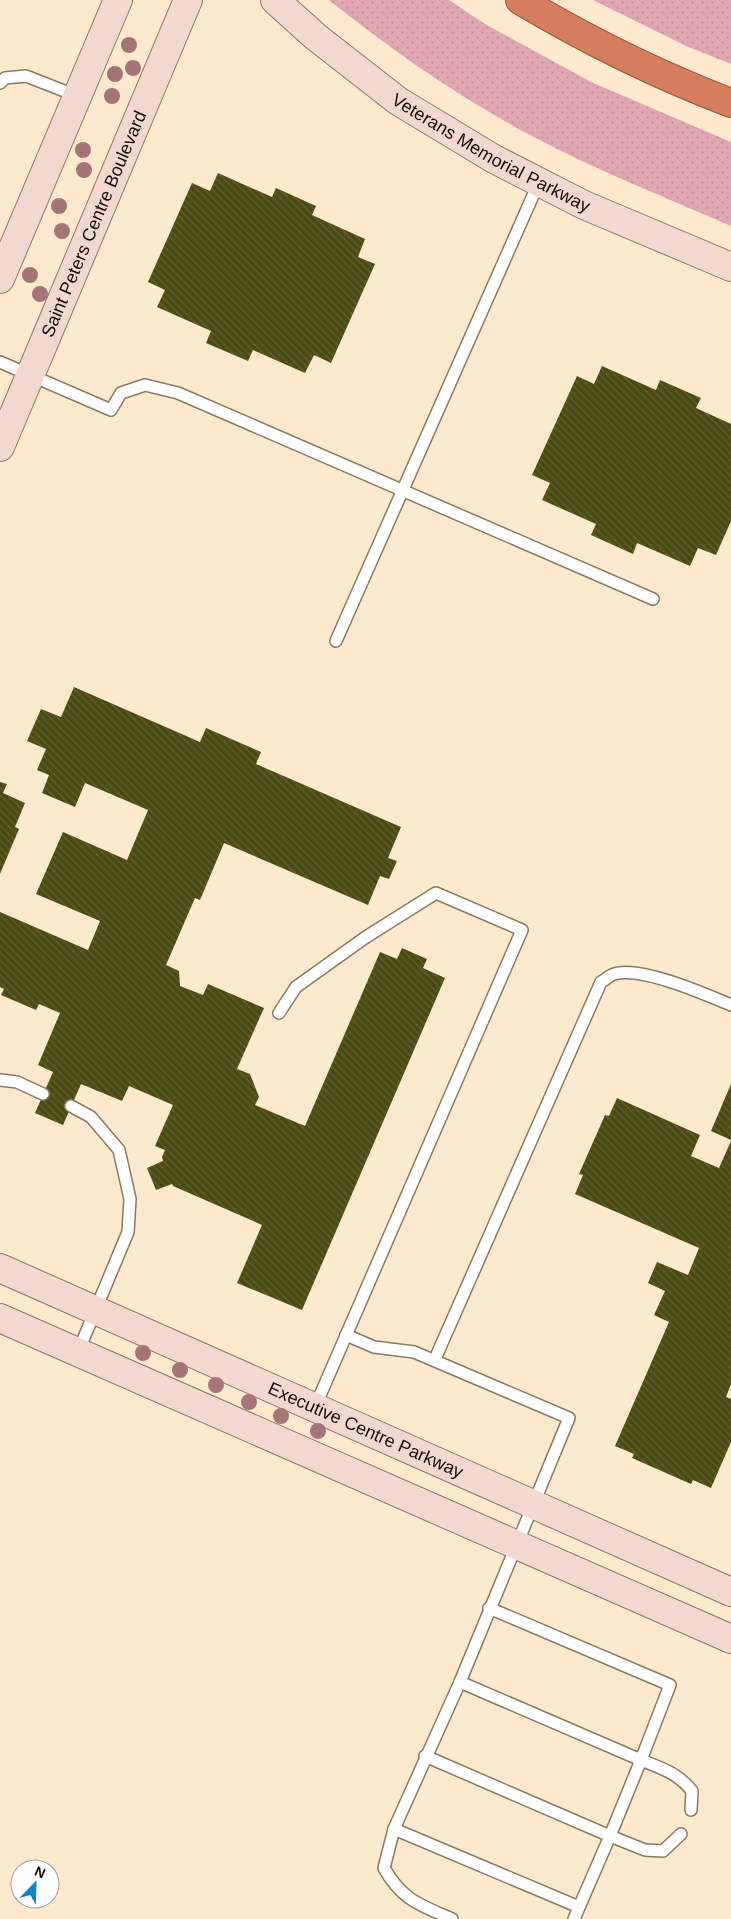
<svg xmlns="http://www.w3.org/2000/svg" width="731" height="1919" font-family="Helvetica,sans-serif">
<style>
.green{fill:url(#green-dots)}
.building{fill:url(#building-back-hatch)}
.lines{fill:none;stroke-linecap:round;stroke-linejoin:round}
.lane-casing{stroke:#8b7a62;stroke-width:14}
.secondary-casing{stroke:#8b7a62;stroke-width:30}
.highway-casing{stroke:#92563f;stroke-width:30}
.lane{stroke:#fff;stroke-width:11}
.secondary{stroke:#f2d8ce;stroke-width:28}
.highway{stroke:#d57d5d;stroke-width:28}
.tree{fill:#a57474}
.labels{text-anchor:middle;dominant-baseline:central;stroke-width:5;stroke-linejoin:round;paint-order:stroke}
.street-label{font-size:18px;fill:#150e06;stroke:#fff}
</style>
<defs>
<pattern id="green-dots" width="8" height="8" patternUnits="userSpaceOnUse" patternTransform="scale(1.25)"><rect width="8" height="8" fill="#e0a7b1"/><path d="M2 2h.1M6 6h.1" fill="none" stroke="#bf8f97" stroke-width="1.8" stroke-linecap="round"/></pattern>
<pattern id="building-back-hatch" width="6" height="6" patternUnits="userSpaceOnUse" patternTransform="scale(1.25)"><rect width="6" height="6" fill="#4c4b13"/><path d="M-1 5l2 2M0 0l6 6M5-1l2 2" fill="none" stroke="#626133"/></pattern>
</defs>
<rect width="100%" height="100%" fill="#fde9ce"/>
<g class="green">
<path d="M329,0H449L485,24L591,82L731,142V226C665,197 598,171 534,137C461,99 393,51 329,0Z"/>
<path d="M593,0H731V64L686,46Z"/>
</g>
<g class="building">
<path d="M218,173L272,197L276,188L316,206L312,215L365,239L358,257L375,264L331,363L314,355L305,373L253,350L248,361L206,343L211,331L157,307L165,290L148,282L192,183L210,191Z"/>
<path d="M602,366L656,390L660,380L701,398L696,408L731,424V521L716,555L698,548L690,566L637,543L633,554L591,535L596,524L542,500L550,483L532,475L577,376L594,384Z"/>
<path d="M74,687L200,742L206,728L261,752L256,764L401,827L388,858L397,861L389,879L380,876L368,905L224,843L200,900L195,898L166,965L179,971L180,986L203,995L208,984L264,1008L237,1069L250,1074L259,1097L255,1105L305,1126L380,952L397,959L402,948L427,959L423,968L445,978L302,1310L237,1283L262,1225L173,1186L172,1184L156,1190L147,1168L163,1161L162,1157L165,1150L155,1146L173,1105L129,1086L122,1101L81,1084L63,1125L35,1113L53,1072L38,1065L60,1013L39,1004L36,1010L1,995L4,989L0,987V912L88,950L100,921L36,894L63,832L127,860L148,810L85,783L75,807L42,793L49,775L37,770L46,749L27,741L41,709L61,717Z"/>
<path d="M0,782L7,784L3,793L25,803L15,827L19,829L0,874Z"/>
<path d="M731,1084V1140L711,1131Z"/>
<path d="M617,1098L700,1135L691,1156L719,1168L731,1141V1384L726,1397L731,1399V1442L711,1488L693,1480L691,1484L632,1458L634,1454L615,1446L669,1322L654,1315L665,1291L648,1283L657,1262L688,1275L699,1248L575,1194L583,1175L579,1174L605,1115L609,1116Z"/>
</g>
<g class="lines">
<g class="lane-casing">
<g id="lane">
<path d="M0,83L5,78L26,76L77,96"/>
<path d="M0,362L111,410L121,393L145,385L178,393L653,599"/>
<path d="M336,641L539,182"/>
<path d="M279,1013L296,987L366,937L436,893L522,930L315,1407"/>
<path d="M0,1080L17,1082L43,1094"/>
<path d="M71,1106L91,1117L119,1150L130,1199L128,1232L78,1352"/>
<path d="M346,1335L374,1347L414,1352L569,1418L460,1682L394,1829L384,1868C402,1900 420,1905 452,1919"/>
<path d="M435,1359L601,982C605,980 610,975 614,974C641,966 705,994 731,1005"/>
<path d="M460,1682L641,1760L670,1685L489,1608"/>
<path d="M425,1756L610,1836L574,1919"/>
<path d="M394,1829L579,1907"/>
<path d="M681,1834L663,1851L645,1850L610,1836L641,1760C661,1768 678,1773 692,1791L691,1810"/>
</g>
</g>
<g class="secondary-casing">
<g id="secondary">
<path id="s1" d="M275,0L316,37L398,101L494,159L584,205L731,267"/>
<path d="M0,279L118,0"/>
<path id="s2" d="M0,447L188,0"/>
<path id="s3" d="M0,1268L731,1592"/>
<path d="M0,1318L731,1639"/>
</g>
</g>
<g class="highway-casing">
<path id="highway" d="M520,0C587,40 658,75 731,103"/>
</g>
<use href="#lane" class="lane"/>
<use href="#secondary" class="secondary"/>
<use href="#highway" class="highway"/>
</g>
<g class="tree">
<circle cx="129" cy="45" r="8"/>
<circle cx="133" cy="68" r="8"/>
<circle cx="115" cy="74" r="8"/>
<circle cx="112" cy="96" r="8"/>
<circle cx="83" cy="150" r="8"/>
<circle cx="84" cy="170" r="8"/>
<circle cx="59" cy="206" r="8"/>
<circle cx="62" cy="231" r="8"/>
<circle cx="30" cy="275" r="8"/>
<circle cx="40" cy="294" r="8"/>
<circle cx="143" cy="1353" r="8"/>
<circle cx="180" cy="1370" r="8"/>
<circle cx="216" cy="1385" r="8"/>
<circle cx="249" cy="1402" r="8"/>
<circle cx="281" cy="1416" r="8"/>
<circle cx="318" cy="1431" r="8"/>
</g>
<g class="labels">
<g class="street-label">
<text stroke="none"><textPath href="#s1" startOffset="266">Veterans Memorial Parkway</textPath></text>
<text stroke="none"><textPath href="#s2" startOffset="242">Saint Peters Centre Boulevard</textPath></text>
<text stroke="none"><textPath href="#s3" startOffset="400">Executive Centre Parkway</textPath></text>
</g>
</g>
<g transform="translate(35 1884) rotate(23)"><circle r="24" fill="#ffffff" stroke="#a19f9b"/>
<path d="M0-4L9 19L0 12L-9 19Z" fill="#0d86ce"/>
<text y="-8" font-size="14" font-weight="bold" text-anchor="middle" fill="#150e06">N</text>
</g>
</svg>
